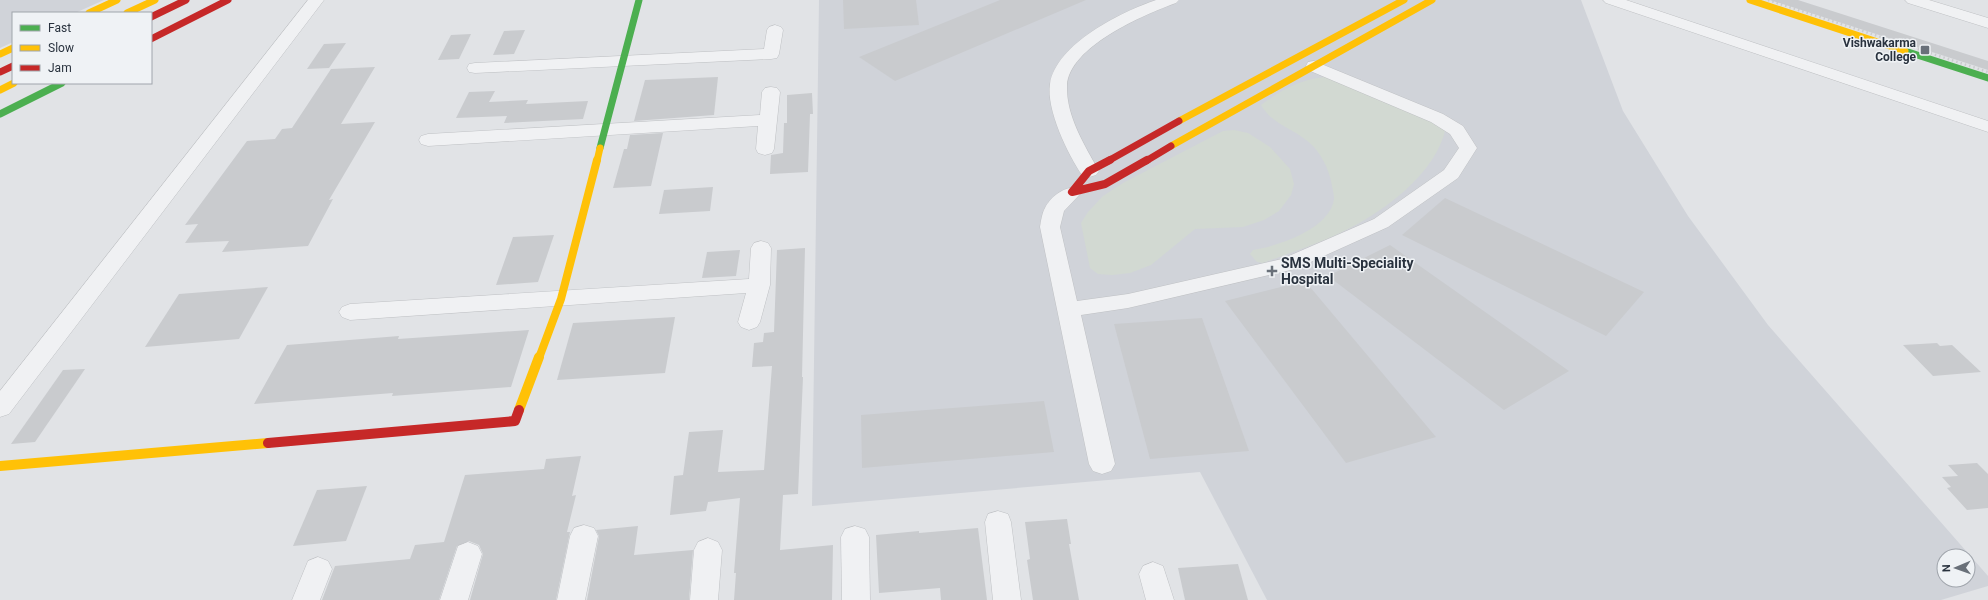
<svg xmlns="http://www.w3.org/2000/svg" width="1988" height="600" font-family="Roboto,sans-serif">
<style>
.built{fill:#d0d3d9;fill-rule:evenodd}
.green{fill:#d2d9d2}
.building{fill:#c9cbce}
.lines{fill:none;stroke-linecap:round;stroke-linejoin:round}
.street-casing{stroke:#bfc1c4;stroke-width:1}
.street{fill:#f0f1f3;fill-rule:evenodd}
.fast{stroke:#4caf50;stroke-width:7}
.slow-far2{stroke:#ffc107;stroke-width:7}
.slow-far1{stroke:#ffc107;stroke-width:8}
.slow{stroke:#ffc107;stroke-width:10}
.jam-far2{stroke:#c62828;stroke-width:7}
.jam-far1{stroke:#c62828;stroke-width:8}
.jam{stroke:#c62828;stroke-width:10}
.rail{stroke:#cacbcd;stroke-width:2.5;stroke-dasharray:1.5 3;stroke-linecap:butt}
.poi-dot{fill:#697079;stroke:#eff2f5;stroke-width:1.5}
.labels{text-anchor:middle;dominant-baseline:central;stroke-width:3;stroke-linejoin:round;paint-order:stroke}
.far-poi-label{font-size:12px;font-weight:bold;fill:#29323e;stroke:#eff2f5;text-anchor:end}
.poi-label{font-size:14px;font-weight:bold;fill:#29323e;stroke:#eff2f5;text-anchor:start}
</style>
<rect width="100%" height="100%" fill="#e1e3e6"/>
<g class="built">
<path d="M0,0H104L75,13H13V42L0,48Z"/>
<path d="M819,0H1581L1623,111L1688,216L1768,325L1988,576V586L1941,600H1267L1200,472L812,506ZM1944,556H1968V580H1944Z"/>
</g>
<g class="green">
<path d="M1324,77L1334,78L1446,127C1436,175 1382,213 1340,233C1315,245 1289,253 1263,263L1257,262L1250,254L1253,250C1278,246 1330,229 1334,199C1334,193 1332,187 1331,181C1328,168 1322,156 1313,146C1297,129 1273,126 1261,105C1281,90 1299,80 1324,77Z"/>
<path d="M1234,130L1248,133L1270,147L1290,169L1294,184L1291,195L1279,211L1264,220L1243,227L1195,229L1151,265L1130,273L1112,275L1098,274L1090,268L1081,223L1088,212L1103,196L1123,183L1223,131Z"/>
</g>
<g class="building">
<path d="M843,0H916L919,25L844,29Z"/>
<path d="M1000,0H1086L895,81L859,57Z"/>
<path d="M1770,0H1798L1988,61V70Z"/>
<path d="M525,30L514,54L493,55L504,31Z"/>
<path d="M471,34L459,59L438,60L451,35Z"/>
<path d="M346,43L329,68L307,69L324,44Z"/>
<path d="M375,67L341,124L375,122L329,200L333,199L308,246L222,252L229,241L185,243L198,224L185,225L247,141L275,139L282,129L292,128L331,69Z"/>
<path d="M718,77L714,115L634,121L645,80Z"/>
<path d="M495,91L489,102L528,100L526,104L588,101L583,119L504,123L507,116L456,118L469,92Z"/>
<path d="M812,93L813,114H810L808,172L770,174L771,155L783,153L784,123H787V95Z"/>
<path d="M663,133L651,186L613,188L624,149H627L630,135Z"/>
<path d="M713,187L710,211L659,214L664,190Z"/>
<path d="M1445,198L1644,292L1606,336L1402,235Z"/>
<path d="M554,235L538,282L496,285L513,237Z"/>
<path d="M1390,245L1569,371L1504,410L1328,276Z"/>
<path d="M805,248L802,377H803L798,494L783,495L780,550L833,545L832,600H734L736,573H734L740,498L708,502L706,511L670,515L674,476L683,475L689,432L723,430L718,472L764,470L772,366L752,367L754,343L763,342L764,333L774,332L777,250Z"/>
<path d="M740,250L736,276L702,278L707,252Z"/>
<path d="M1305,281L1436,437L1346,463L1225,301Z"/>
<path d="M268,287L239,339L145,347L179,294Z"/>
<path d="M675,317L665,373L557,380L573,323Z"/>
<path d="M1202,318L1249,451L1150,459L1114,324Z"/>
<path d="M529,330L511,387L392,396L393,393L254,404L287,345L399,336L398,339Z"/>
<path d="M1937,343L1940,346L1952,345L1981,372L1933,376L1903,345Z"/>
<path d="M85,369L35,442L11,444L63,370Z"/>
<path d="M1044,401L1054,452L862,468L861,415Z"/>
<path d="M581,456L572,496L576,495L567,532H570L556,600H470L483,554L479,545L469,541L457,546L439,600H322L335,566L410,559L415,545L444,542L465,475L544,469L546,459Z"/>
<path d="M1977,463L1988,474V508L1967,510L1947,488L1951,487L1942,477L1958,476L1948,465Z"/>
<path d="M367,486L346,541L293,546L317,490Z"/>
<path d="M1067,519L1071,544H1069L1079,600H1033L1027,560L1030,559L1025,522Z"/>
<path d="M638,526L634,555L693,550L689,600H587L599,536L596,530Z"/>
<path d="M978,528L987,600H941L940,588L879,593L876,535L919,531V533Z"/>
<path d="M1238,564L1248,600H1185L1178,568Z"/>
</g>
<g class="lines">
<g class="street-casing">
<g id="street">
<path d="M308,0H324L9,414L0,417V391Z"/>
<path d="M1156,0H1179L1176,3C1145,14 1068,47 1067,86C1066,116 1085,146 1099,171L1096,175L1089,177L1082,175C1068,155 1046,109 1050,84C1056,44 1121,12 1156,0Z"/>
<path d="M1603,0H1626L1988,121V132L1606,3Z"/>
<path d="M1905,0H1929L1988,18V28L1908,3Z"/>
<path d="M775,25L781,27L783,30L779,54L777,58L771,59L475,73L469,72L467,68L469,64L475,63L764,49L767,30L769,27Z"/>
<path d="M1314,61L1443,114L1463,126L1477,148L1458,178L1388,227L1295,269L1128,308L1081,315L1115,464L1111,471L1102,474L1093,471L1089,464L1040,227C1041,221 1042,213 1045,208C1051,196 1066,185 1079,188L1082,192L1064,211L1060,227L1077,301L1128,294L1282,259L1374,219L1444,170L1459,148L1450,134L1431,122L1308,70L1306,66L1308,62Z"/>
<path d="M771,87L777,88L780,92L774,149L772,153L765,155L758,153L756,149L758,126L428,146L421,144L419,140L421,136L428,134L760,115L762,92L765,88Z"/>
<path d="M761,241L768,243L771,248L770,285L760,322L757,327L749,330L741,327L738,322L746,293L350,320L342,317L339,312L342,307L350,304L749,279L751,248L754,243Z"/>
<path d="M998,511L1008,514L1011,522L1021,600H993L985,522L988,514Z"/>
<path d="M584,525L594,528L598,536L585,600H557L570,536L574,528Z"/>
<path d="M855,526L865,529L869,537L870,600H842L841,537L845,529Z"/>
<path d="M708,538L718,542L722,550L718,600H690L694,550L698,542Z"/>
<path d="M468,542L478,546L482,554L468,600H440L458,546Z"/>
<path d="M318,557L328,561L332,569L320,600H292L308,561Z"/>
<path d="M1153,562L1163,566L1174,600H1146L1139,574L1143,566Z"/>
</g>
</g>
<use href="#street" class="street"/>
<g class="fast">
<path d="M1905,51L1988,78"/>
<path d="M0,114L62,83"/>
<path d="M600,148L639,0"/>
</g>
<g class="slow-far2">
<path d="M1750,0L1905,51"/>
<path d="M89,13L117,0"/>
<path d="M127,13L155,0"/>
<path d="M0,54L13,48"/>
<path d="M0,90L14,83"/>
<path d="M1179,121L1404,0"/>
<path d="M1171,146L1432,0"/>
<path d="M597,161L600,148"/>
</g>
<path class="slow-far1" d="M539,358L561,299L597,160"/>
<g class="slow">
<path d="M519,410L539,357"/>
<path d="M0,466L268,443"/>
</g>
<g class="jam-far2">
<path d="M151,17L186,0"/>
<path d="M151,39L228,0"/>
<path d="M0,72L13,66"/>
<path d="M1108,161L1179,121"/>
<path d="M1146,161L1171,146"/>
</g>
<path class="jam-far1" d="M1110,160L1089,171L1072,192L1105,184L1147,160"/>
<path class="jam" d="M268,443L515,421L519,410"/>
<path class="rail" d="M1768,0L1988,72"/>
</g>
<g class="poi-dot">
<rect x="1920" y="45" width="10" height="10" rx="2"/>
<path d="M1270 265h4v4h4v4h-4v4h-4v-4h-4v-4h4z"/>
</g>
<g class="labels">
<g class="far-poi-label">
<text x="1916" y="43">Vishwakarma<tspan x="1916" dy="14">College</tspan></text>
</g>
<g class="poi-label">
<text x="1281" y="263">SMS Multi-Speciality<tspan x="1281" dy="16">Hospital</tspan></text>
</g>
</g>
<rect x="12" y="12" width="140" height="72" fill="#eff2f5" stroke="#a0a5ac"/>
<rect x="20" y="25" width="20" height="6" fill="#4caf50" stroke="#a0a5ac"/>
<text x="48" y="32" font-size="12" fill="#29323e">Fast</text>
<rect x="20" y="45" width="20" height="6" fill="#ffc107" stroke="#a0a5ac"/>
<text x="48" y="52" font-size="12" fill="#29323e">Slow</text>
<rect x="20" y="65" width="20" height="6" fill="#c62828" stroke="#a0a5ac"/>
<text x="48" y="72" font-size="12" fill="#29323e">Jam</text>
<g transform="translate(1956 568) rotate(268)"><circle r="19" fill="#eff2f5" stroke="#a0a5ac"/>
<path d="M0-3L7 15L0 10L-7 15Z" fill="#697079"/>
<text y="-6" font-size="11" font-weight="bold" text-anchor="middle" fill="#29323e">N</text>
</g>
</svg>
